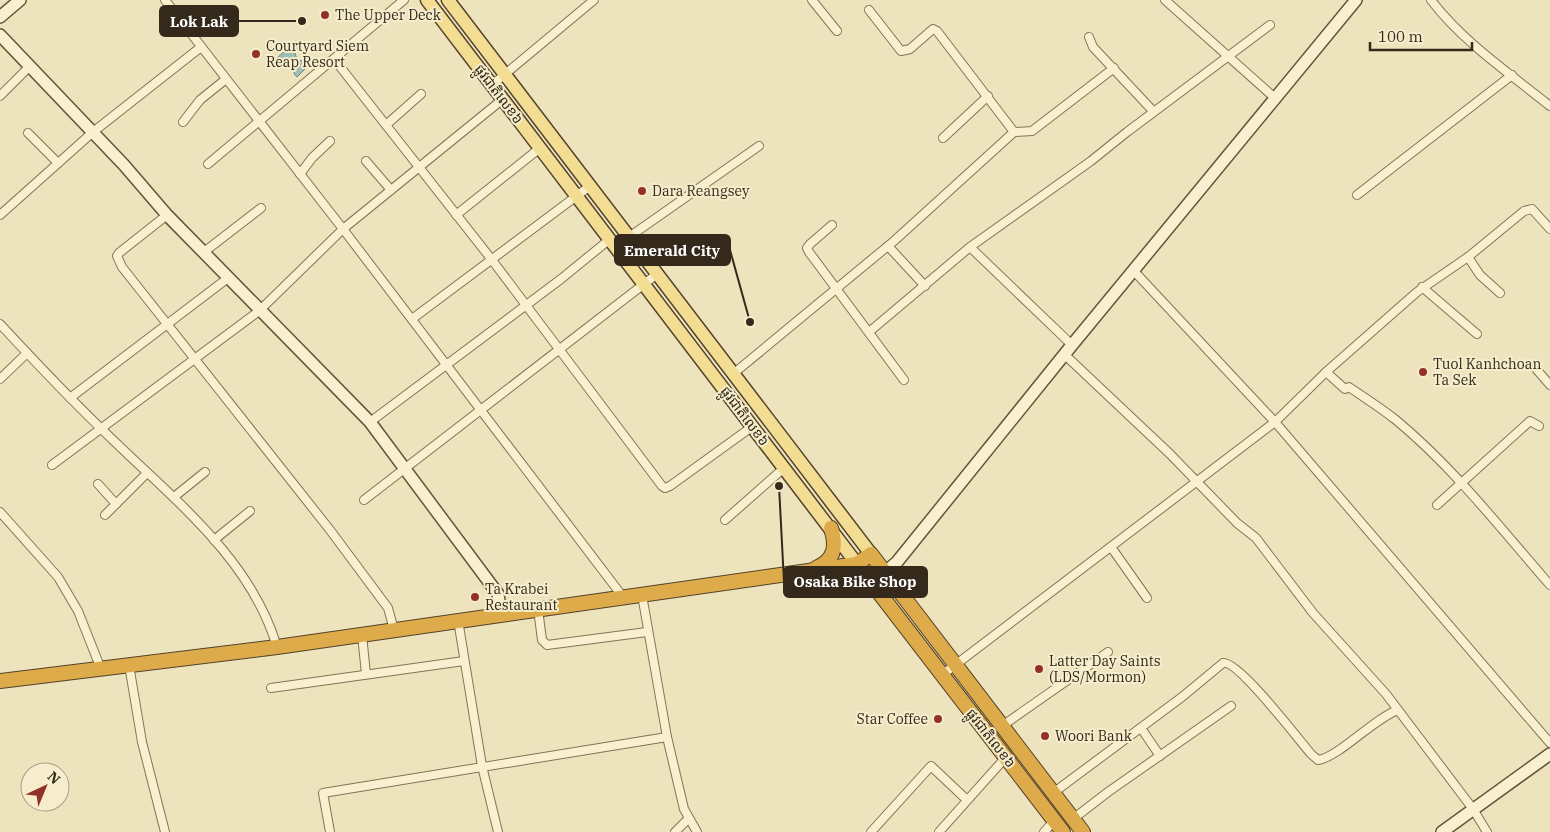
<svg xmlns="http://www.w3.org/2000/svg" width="1550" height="832" font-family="'IBM Plex Serif','Noto Sans Khmer',serif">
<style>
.water{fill:#a0beb8;stroke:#688b86}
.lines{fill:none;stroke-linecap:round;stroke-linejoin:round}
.street-casing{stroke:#857356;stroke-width:10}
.secondary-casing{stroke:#66543a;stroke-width:14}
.primary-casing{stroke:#52412b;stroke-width:15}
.highway-casing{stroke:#52412b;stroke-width:16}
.street{stroke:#f8f0cf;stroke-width:8}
.secondary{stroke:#f8f0cf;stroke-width:11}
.primary{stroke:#f2dd93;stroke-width:12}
.highway{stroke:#deab4b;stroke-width:14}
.poi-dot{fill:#933027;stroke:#f5edcc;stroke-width:2}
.labels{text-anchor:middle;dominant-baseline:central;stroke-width:4;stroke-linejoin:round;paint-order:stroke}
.poi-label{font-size:14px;fill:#34291b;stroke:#f5edcc;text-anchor:start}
.street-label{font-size:14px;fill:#34291b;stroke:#f5edcc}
.leader{fill:none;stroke:#34291b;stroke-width:2}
.callout-dot{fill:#34291b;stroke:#f5edcc;stroke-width:2}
.callout{fill:#34291b;stroke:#34291b;stroke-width:2}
.callout-label{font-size:15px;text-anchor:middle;font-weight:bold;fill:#fff}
</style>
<rect width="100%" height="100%" fill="#ede3bd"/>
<path class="water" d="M296,41L300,45L295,53L297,60L305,61L310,59L312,62L297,77L294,74L295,70L277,58Z"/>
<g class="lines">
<g class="street-casing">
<g id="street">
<path d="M165,0L343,229L623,597"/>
<path d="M812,0L837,31"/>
<path d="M1165,0L1276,99"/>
<path d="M1431,0C1463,42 1509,73 1550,106"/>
<path d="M869,10L901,51L910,49L933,29L937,31L1014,132L1032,131L1114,68"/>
<path d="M1089,37L1093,47L1153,111"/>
<path d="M334,59L492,260L662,486L665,488L670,486L753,426"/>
<path d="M492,85L594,0"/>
<path d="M0,96L30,66"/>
<path d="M183,122L200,100L226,79"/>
<path d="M386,125L421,94"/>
<path d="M28,133L58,163"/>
<path d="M943,138L988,96"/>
<path d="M366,161L391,190"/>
<path d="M208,164L404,0"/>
<path d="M300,174L312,158L330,141"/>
<path d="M1357,195L1512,75"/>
<path d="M0,215L93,132L201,47"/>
<path d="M167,215L119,253L117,256L122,267L330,530L388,608L394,630"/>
<path d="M456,215L540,148"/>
<path d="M832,225L810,244L807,248L809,252L904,380"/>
<path d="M629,237L759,146"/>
<path d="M888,246L925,286"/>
<path d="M970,247L1072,345"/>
<path d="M204,252L261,208"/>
<path d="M1468,257L1480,275L1500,293"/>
<path d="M1133,270L1275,422L1550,743"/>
<path d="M1422,287L1477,334"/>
<path d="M412,319L590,186"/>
<path d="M0,324C37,364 75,404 114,441C176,501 252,561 277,647"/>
<path d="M869,332L970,247L1091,161L1127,132L1270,25"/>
<path d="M1064,354L1170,454L1237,523L1256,538L1313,613L1386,694L1473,809L1487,832"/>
<path d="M1537,370L1550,385"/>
<path d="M1326,372L1345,389L1349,387C1365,398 1381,408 1396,420C1454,468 1501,529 1550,585"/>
<path d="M733,374L894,241L1014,132"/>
<path d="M0,379L27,353"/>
<path d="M70,398L228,278"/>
<path d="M370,422L561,279L610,239"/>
<path d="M52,465L259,311L343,229L503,99"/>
<path d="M98,484L116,504L147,473"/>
<path d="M174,497L205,472"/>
<path d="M364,500L657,274"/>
<path d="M1437,505L1530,421L1539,426"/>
<path d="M0,512L58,577L78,611L101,669"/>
<path d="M105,515L116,504"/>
<path d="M725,520L784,468"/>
<path d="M214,540L250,511"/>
<path d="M1111,547L1147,598"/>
<path d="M642,595L667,737L684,809L697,832"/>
<path d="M538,609L542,640L547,645L647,632"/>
<path d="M458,620L482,766L498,832"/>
<path d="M362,635L366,674"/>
<path d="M129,665L142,742L165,832"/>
<path d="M942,675L1275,422L1326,372L1417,292L1468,257L1524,211L1532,209L1550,229"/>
<path d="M271,688L464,661"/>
<path d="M1002,726L1108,652"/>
<path d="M1141,728L1160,756"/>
<path d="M1053,793L1182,697L1223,663C1238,660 1299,740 1311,754L1318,760C1339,757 1373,719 1398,710"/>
<path d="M1073,819L1108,792L1231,706"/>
<path d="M330,832L323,793L667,737"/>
<path d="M675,832L688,819"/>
<path d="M871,832L931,766L967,800"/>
<path d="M939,832L1006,757"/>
<path d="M1044,832L1054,821"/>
</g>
</g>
<g class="secondary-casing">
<g id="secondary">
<path d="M0,17L20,0"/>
<path d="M0,35L124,165L167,215L370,422L498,594L501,614"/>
<path d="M872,583L897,562L1072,345L1356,0"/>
<path d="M1442,832L1550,754"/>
</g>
</g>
<g class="primary-casing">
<g id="primary">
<path d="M427,0L857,564"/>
<path d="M448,0L871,554"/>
</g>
</g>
<g class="highway-casing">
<g id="highway">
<path d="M857,564L1063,832"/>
<path d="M816,568C835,560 837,546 831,528"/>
<path d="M0,681L277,647L857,564L871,554L1083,832"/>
</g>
</g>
<use href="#street" class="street"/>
<use href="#secondary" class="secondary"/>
<use href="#primary" class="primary"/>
<use href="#highway" class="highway"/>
</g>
<g class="poi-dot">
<circle cx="325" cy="15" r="5"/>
<circle cx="256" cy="54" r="5"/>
<circle cx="642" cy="191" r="5"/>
<circle cx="1423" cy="372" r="5"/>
<circle cx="475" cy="597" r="5"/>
<circle cx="1039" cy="669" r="5"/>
<circle cx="938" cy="719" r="5"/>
<circle cx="1045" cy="736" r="5"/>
</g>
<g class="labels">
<g class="poi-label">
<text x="335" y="15">The Upper Deck</text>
<text x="266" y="46">Courtyard Siem<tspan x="266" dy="16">Reap Resort</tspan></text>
<text x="652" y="191">Dara Reangsey</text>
<text x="1433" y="364">Tuol Kanhchoan<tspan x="1433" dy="16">Ta Sek</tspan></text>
<text x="485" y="589">Ta Krabei<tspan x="485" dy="16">Restaurant</tspan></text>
<text x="1049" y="661">Latter Day Saints<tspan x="1049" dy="16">(LDS/Mormon)</tspan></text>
<text x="928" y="719" text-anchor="end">Star Coffee</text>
<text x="1055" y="736">Woori Bank</text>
</g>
<g class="street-label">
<text transform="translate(499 94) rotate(53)">ផ្លូវជាតិលេខ៦</text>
<text transform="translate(745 416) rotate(53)">ផ្លូវជាតិលេខ៦</text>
<text transform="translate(991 738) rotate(52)">ផ្លូវជាតិលេខ៦</text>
</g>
</g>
<path class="leader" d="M302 21L238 21M750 322L730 250M779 486L784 582"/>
<g class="callout-dot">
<circle cx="302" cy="21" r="5"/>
<circle cx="750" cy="322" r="5"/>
<circle cx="779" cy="486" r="5"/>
</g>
<g class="callout">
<rect x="160" y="6" width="78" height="30" rx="5"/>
<rect x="615" y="235" width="115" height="30" rx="5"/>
<rect x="784" y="567" width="143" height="30" rx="5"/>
</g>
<g class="callout-label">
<text x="199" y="27">Lok Lak</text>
<text x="672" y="256">Emerald City</text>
<text x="855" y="587">Osaka Bike Shop</text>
</g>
<g transform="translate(45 787) rotate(44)"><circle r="24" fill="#f5edcc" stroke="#a89f85"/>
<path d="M0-4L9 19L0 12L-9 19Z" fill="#933027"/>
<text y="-8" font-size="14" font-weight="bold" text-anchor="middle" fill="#34291b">N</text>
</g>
<path d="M1370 42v8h102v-8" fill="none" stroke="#34291b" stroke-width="2.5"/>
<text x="1378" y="42" font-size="15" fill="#34291b" stroke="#f5edcc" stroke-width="4" paint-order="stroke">100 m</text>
</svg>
